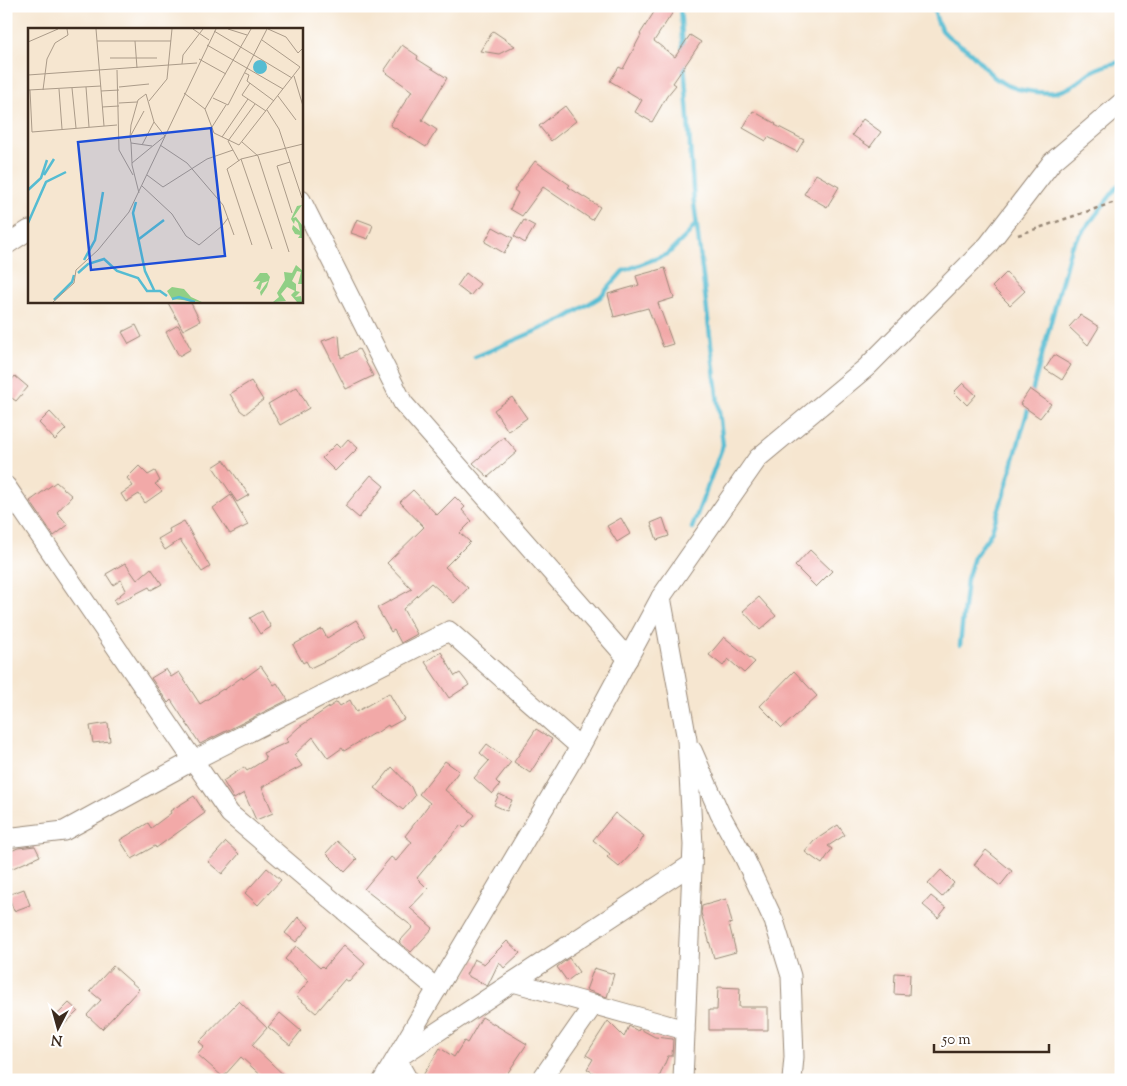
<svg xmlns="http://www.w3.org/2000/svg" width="1127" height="1086" font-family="'Sorts Mill Goudy',serif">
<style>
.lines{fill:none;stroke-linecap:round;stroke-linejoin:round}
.stream{stroke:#55bcd2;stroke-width:4.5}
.building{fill:#f2a9a8}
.minor-casing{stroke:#988877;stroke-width:21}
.path{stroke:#988877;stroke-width:2.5;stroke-dasharray:4 4;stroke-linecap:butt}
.minor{stroke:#fff;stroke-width:19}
.inset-river{fill:none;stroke:#55bcd2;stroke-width:2.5}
.inset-road{fill:none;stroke:#ab9b89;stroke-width:1}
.view{fill:#1d4ed8;fill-opacity:0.15;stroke:#1d4ed8;stroke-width:2.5}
.inset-edge{fill:none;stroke:#3b2a1e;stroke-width:2.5}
</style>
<rect width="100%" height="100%" fill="#fff"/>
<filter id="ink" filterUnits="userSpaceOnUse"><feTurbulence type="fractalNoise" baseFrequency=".02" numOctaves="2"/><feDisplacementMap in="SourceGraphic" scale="10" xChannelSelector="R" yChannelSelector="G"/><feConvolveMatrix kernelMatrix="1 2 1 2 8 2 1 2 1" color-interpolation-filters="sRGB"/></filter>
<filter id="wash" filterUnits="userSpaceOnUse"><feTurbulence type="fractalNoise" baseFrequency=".0096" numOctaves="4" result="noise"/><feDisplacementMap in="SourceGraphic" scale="20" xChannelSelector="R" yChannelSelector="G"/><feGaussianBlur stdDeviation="1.12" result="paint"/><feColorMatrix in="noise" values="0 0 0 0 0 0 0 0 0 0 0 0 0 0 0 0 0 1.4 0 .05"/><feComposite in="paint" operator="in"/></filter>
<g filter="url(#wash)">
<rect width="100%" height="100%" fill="#f6e6d0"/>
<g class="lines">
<g class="stream">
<path d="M680,6L683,52"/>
<path d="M933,6C935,12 936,19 939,25C945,38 960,43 970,52C979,60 985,69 994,77C1009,90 1036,94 1056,92C1070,90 1078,81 1089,73C1099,67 1109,64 1121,62"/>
<path d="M684,62L694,202L723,445L692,528"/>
<path d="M475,357L564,319L600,297L623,271L668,254L689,233L696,223"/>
<path d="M1031,396L1071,247L1121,182"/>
<path d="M960,645L967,579L974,557L991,533L1004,494L1029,406"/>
</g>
</g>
<g id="blocks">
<g class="building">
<path d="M658,6H677L654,41L675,57L690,35L701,42L673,83L676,85L667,96L652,122L635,112L642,100L610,81L619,67L623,69L641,35L640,34Z"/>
<path d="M493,31L515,46L499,54L480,51Z"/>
<path d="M402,45L418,56L417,59L447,78L422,120L437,130L426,147L390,125L412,91L384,71Z"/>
<path d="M565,106L576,121L551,141L539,126Z"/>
<path d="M753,111L776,124L775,125L804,140L797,152L768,137L766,141L743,128Z"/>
<path d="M863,119L881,132L870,147L852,135Z"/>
<path d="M535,161L570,185L568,187L600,207L592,220L543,187L522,216L510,209L518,193L514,190Z"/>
<path d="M816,174L839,187L827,207L804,194Z"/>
<path d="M357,219L373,225L368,239L351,233Z"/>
<path d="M524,220L535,226L525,243L514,236Z"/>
<path d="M493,227L513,238L504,253L485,242Z"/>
<path d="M665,268L674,298L658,303L673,344L663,347L648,308L614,317L608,294L639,285L636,276Z"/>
<path d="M466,273L480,284L470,296L457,286Z"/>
<path d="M1006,273L1025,291L1010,305L992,287Z"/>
<path d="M167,301H190L200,321L183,330Z"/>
<path d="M1080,315L1099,327L1088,345L1069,327Z"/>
<path d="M136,325L142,337L129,344L122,332Z"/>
<path d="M178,325L191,349L179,356L166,332Z"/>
<path d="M339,335L341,358L359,349L373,376L346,389L322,341Z"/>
<path d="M1054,355L1071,365L1062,380L1045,369Z"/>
<path d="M15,376L28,387L16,401L6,394V387Z"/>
<path d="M251,381L263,400L245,414L240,410L230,394Z"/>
<path d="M963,383L976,395L967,405L954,392Z"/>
<path d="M297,387L309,408L280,425L268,404Z"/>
<path d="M1030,389L1051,404L1040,418L1020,404Z"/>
<path d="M512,397L527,418L508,431L494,410Z"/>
<path d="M50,412L66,429L55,440L39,423Z"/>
<path d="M504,437L517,452L488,477L473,463Z"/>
<path d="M348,439L358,448L335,471L322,458L336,444L340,448Z"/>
<path d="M224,460L249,495L237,502L213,467Z"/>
<path d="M139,466L148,475L155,471L160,481L155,484L162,491L145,503L139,494L126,502L121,494L133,486L127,478Z"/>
<path d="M371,475L384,486L359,518L345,506Z"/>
<path d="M56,482L72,496L57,512L68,525L54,536L30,501Z"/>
<path d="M413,490L437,515L455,497L465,507L462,510L472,521L460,533L470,542L445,567L468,588L454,603L431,583L403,609L417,634L401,643L394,630L391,632L377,608L412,589L387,563L424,527L400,502Z"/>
<path d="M231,495L248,525L230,534L213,508Z"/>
<path d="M621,518L630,534L617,542L607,526Z"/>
<path d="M663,518L669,536L657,540L651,523Z"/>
<path d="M184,521L210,567L202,572L180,540L165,550L158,539L170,532L169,529Z"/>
<path d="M810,550L832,571L816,587L795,566Z"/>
<path d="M125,563L137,580L151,568L162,584L151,590L149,587L116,604L114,600L126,590L121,580L113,585L106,574Z"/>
<path d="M759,597L776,616L760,630L743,611Z"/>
<path d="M262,611L271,627L260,634L250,618Z"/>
<path d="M356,620L366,636L331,658L310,668L306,661L303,663L293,645L322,629L327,638Z"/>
<path d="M724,637L755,662L744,673L728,659L723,666L709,655Z"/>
<path d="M441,652L455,676L460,673L469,685L449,698L425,662Z"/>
<path d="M261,666L274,685L277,683L288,700L200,744L171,700L168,703L151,678L166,669L171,677L179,672L200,704L223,689L224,690L242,677L243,679Z"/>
<path d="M794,671L817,696L782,728L760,706Z"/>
<path d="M389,693L404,719L389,727L388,725L375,734L374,733L344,751L342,748L328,758L313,737L294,755L302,766L262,787L273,813L256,820L244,793L234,799L223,781L244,767L247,771L266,759L263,753L288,742L286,739L299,727L337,702L340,706L350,700L356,712Z"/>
<path d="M108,723L110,741L93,743L90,726Z"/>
<path d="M536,729L552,739L530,773L514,762Z"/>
<path d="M487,744L511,762L496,781L500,785L492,794L474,778L489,761L480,753Z"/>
<path d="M445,761L459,771L445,790L475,815L464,828L461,825L417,878L428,889L410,908L433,928L411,952L399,942L413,927L364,889L391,857L396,861L412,842L405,836L430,803L419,794Z"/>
<path d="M392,767L411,787L415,796L403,810L375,788Z"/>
<path d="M499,794L512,800L507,811L494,805Z"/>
<path d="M194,796L205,813L156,848L155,846L132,859L120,840L148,823L151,828L171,813L170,811Z"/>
<path d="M615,813L644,836L637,848L619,867L607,857L610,854L593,840Z"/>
<path d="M838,825L845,835L828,846L832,849L822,864L805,852L814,841Z"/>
<path d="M337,841L357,859L345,872L326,853Z"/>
<path d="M226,842L239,854L222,874L208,862Z"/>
<path d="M35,846L40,856L6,871V853L18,848Z"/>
<path d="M986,850L1012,871L1000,886L974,865Z"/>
<path d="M267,868L281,880L258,905L245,893Z"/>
<path d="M941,870L954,883L942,897L928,884Z"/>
<path d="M24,889L30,905L14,911L8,895Z"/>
<path d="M931,896L946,908L938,918L923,905Z"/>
<path d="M726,899L732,923L729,924L736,952L714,958L701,913L702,906Z"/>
<path d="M298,917L309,927L296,942L285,933Z"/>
<path d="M507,941L520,953L504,968L499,962L488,985L487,986L466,975L474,959L484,964Z"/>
<path d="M344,945L365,964L349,982L345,979L316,1013L296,996L309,981L285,959L296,946L320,968L322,966L324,968Z"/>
<path d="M569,958L579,972L567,981L557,967Z"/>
<path d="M113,966L139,989L102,1029L87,1015L101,1000L90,991Z"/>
<path d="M594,968L614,974L607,997L586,990Z"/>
<path d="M895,973L910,974L909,995L894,994Z"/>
<path d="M718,987L740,988L739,1007H768V1030H709V1010H717Z"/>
<path d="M239,1001L267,1028L252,1045L289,1080H266L241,1057L223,1077L197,1054L204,1046L199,1042Z"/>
<path d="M69,1003L78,1011L62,1027L53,1019Z"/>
<path d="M280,1013L301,1031L290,1045L268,1027Z"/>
<path d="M482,1017L527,1044L503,1080H420L440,1048L454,1057L464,1041L467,1043Z"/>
<path d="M608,1021L624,1037L629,1026L638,1031L639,1029L642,1030L655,1037L673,1039L672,1056H668L658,1080H605L587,1069L593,1059L586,1055Z"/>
</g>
</g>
</g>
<g filter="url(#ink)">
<use href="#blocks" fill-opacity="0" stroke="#988877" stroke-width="1"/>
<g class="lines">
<g class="minor-casing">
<g id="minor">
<path d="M301,200L403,403L628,659"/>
<path d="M6,245L29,230"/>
<path d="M6,486L230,814L437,989"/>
<path d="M661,597L687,740L693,845L683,1080"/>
<path d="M692,750L720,814L745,859L774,921L791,976L794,1057L792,1080"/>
<path d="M6,838L64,831L194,760L449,631L580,747"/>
<path d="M513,982L685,1030"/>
<path d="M383,1080L580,747L661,597L758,458L867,367L988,245L1052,162L1121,103"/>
<path d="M408,1080L396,1059L692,864"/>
<path d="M541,1080L594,1004"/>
</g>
</g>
<path class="path" d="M1018,235L1121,200"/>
<use href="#minor" class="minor"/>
</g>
</g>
<g transform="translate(28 28)">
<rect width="275" height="275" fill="#f6e6d0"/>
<path d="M274,177L265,190L268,189L274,197L275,215L274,210H270L272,207L267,206L264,201L265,197L272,203L270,195L267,192L266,196L263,191L269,178ZM268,237L275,243V256H270L273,244L269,243L264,253L268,256V263L272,264L267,269L273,268L274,274H269L263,267L267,263L259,259L253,266L258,273L245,274L251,269L249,265L257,252L256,244L264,245ZM232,245H239L242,249L239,259L233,268L232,264L240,253L234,255L232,262L228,260L232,253L225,254ZM144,259L156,261L163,269L174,274L144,271L139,263Z" fill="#90cf85"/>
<path d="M225 39a7 7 0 1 1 14 0a7 7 0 1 1-14 0Z" fill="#55bcd2"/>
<path class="inset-river" d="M16,147L26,131M0,162L13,150L19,132M108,174L105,185L117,243L126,262M0,195L18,154L38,144M111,211L136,192M56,232L67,212L75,164M50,245L60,236L76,231L89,243L110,250L119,263H132L139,268M144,271L151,269L167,274M26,272L44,254L46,247"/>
<path class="inset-road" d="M68,1L76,98M165,1L181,12M200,1L219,7M240,1L258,9L270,25L275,20M186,3L264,50M69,13H143M107,13L109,40M0,14L30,1M179,17L255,61M82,30H129M171,31L198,46M154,36L155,27L175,1M89,42L91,122L105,147M217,45L221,47L219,53L246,73M0,47L169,35M266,48L275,78M222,55L214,67L238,83M58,59L61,99M91,59L121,56M44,60L48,100M31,61L34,101M1,62L73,58M2,62L4,104L89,97M15,62L19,31L27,15L40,7L39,1M73,63L91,62M156,65L177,81L186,105L211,117L272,39L234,12M250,68L268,92M185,70L200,77L239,1M121,73L139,51L144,1M91,75L109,74M74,79L91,78M177,81L223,1M239,82L251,101L274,170M184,99L198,77M103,107L116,83M194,109L220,71M214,114L230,128L261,224M103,115L124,118M114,117L126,94M132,117L159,135L195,177L206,207M213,131L244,221M211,133L200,113L227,76M262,134L249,138L264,185M104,135L137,108L126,94L118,66L110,72L103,97L102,109L103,115L104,135V137L111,165M119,147L135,159L179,131L205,122M114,158L144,186L158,208L171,217L194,198L200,190M224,217L199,141L213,131L275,116M25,274L46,255L48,242L70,222L101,184L188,1"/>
<path class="view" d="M183,100L197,228L63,242L50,114Z"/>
<rect width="275" height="275" class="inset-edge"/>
</g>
<rect width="1127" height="1086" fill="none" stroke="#fff" stroke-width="25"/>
<g transform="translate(58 1028) rotate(186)" stroke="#ffffff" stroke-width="4" paint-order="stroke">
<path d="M0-4L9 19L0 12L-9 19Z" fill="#3b2a1e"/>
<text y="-8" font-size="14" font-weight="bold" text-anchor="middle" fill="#3b2a1e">N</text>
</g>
<path d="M934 1044v8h115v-8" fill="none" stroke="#3b2a1e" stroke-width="2.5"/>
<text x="942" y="1044" font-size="15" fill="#3b2a1e" stroke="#ffffff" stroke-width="4" paint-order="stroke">50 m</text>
</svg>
